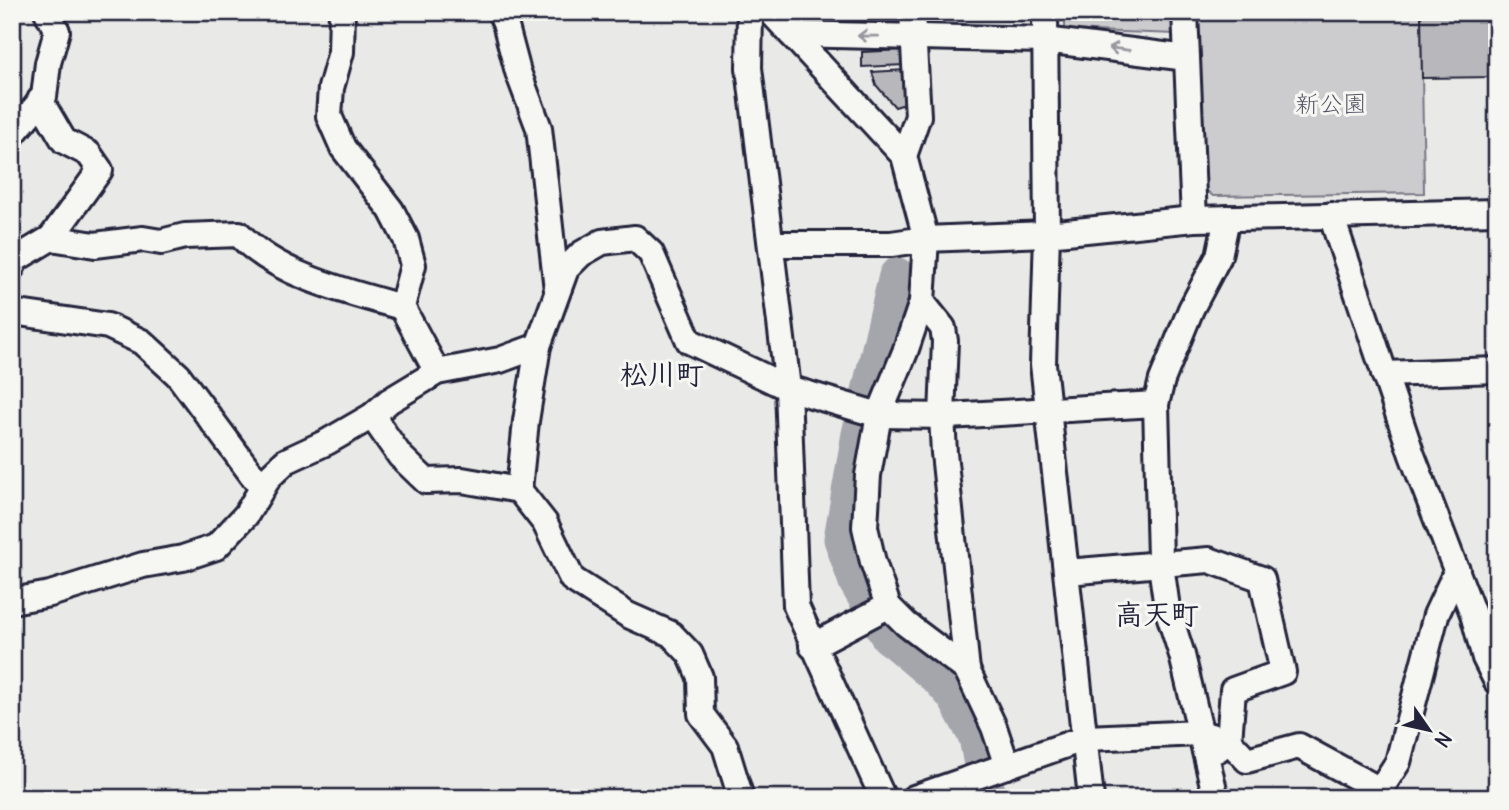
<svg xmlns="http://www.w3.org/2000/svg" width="1509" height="810" font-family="Delius,'Klee One',sans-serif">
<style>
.green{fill:#ccccce;stroke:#777784;stroke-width:2}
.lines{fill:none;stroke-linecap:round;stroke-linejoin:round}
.river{stroke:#a5a5ac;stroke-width:37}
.building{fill:#b8b8bc;stroke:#22223b;stroke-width:2}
.minor-casing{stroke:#22223b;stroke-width:30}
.minor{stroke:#f6f6f2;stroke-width:24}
.oneway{stroke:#9797a0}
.labels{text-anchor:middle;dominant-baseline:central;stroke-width:6;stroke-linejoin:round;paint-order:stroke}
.park-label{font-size:24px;fill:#555567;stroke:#f6f6f2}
.quarter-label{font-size:28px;font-weight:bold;fill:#22223b;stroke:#f6f6f2}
</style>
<rect width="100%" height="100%" fill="#e9e9e7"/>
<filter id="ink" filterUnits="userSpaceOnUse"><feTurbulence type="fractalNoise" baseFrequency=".0143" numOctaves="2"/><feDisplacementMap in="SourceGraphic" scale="14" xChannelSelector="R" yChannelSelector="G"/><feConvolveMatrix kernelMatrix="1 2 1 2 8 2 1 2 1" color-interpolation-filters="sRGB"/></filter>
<g filter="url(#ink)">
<g class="green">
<path d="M792,12H902L903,21H803Z"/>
<path d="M926,12H1025L1022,21Z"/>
<path d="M1065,12H1176L1177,34L1065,30Z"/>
<path d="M1197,12H1421L1424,193L1213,196L1201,186Z"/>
</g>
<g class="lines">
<path class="river" d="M897,276L860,434L842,539L857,582L888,635L939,678L955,696L977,737L988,798"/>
</g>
<g class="building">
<path d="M1421,12H1497V77L1422,78Z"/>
<path d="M904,50L905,65L862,67V52Z"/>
<path d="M905,70L908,103L895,107L876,85L872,72Z"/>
</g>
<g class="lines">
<g class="minor-casing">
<g id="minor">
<path d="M342,12L341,52L331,88L329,116L343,148L391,210L406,239L413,265L402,307L437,372"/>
<path d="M500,12L505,23L518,72L539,128L557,290"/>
<path d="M750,12L749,68L788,388L796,606L883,798"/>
<path d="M771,12L904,156L926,239L1047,234L1194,219L1497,212"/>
<path d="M1045,12L1047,234L1043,364L1091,798"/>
<path d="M1185,12L1194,219"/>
<path d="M791,34L1045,40L1187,58"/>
<path d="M12,135L44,97L48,63L57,31L47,12"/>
<path d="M904,156L918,116L912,12"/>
<path d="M1331,215L1412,455L1473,614L1485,658L1497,682"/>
<path d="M51,238L95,245L143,239L161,242L185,236L239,234C275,275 351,293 402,307"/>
<path d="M772,244H891L926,239L922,302L905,352L879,415L868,475L865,527L873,562L888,606L906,624L967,670L994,727L1007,766"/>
<path d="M12,267L16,259L51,238L100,170L89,154L64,141L40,100"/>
<path d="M922,302L943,328L945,341L942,416L944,453L967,670"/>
<path d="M12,312L108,326L142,342L178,375L262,488"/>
<path d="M1384,374L1497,370"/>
<path d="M372,416L400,456L426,481L462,480L519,490L545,523L572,579L628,615L671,634L690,654L700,677L701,714L725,746L741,798"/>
<path d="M519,490L526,421L538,346L566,269L581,254L602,242L635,238L651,253L689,341L788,388L879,415L948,416L1156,404"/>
<path d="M1067,572L1209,560L1262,579L1283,672L1233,690L1229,741L1217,750"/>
<path d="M12,601L50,594L143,565L183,558L216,547L246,515L269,477L286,461L327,442L372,416L389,401L437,372L500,360L538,346"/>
<path d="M812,646L888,606"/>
<path d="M1380,790L1398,762L1436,615L1457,570"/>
<path d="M914,798L1086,738L1200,733L1229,741L1247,760L1299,746L1380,790L1385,798"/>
<path d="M1216,798L1182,655L1167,608L1160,558L1156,404L1162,380L1191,309L1219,256L1227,218"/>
</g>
</g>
<use href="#minor" class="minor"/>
</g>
<defs><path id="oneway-shaft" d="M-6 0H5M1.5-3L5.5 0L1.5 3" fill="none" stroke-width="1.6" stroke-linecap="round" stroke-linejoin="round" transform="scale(1.75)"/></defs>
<g class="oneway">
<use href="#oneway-shaft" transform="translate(868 36) rotate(-179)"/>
<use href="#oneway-shaft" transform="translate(1119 49) rotate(-173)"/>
</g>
</g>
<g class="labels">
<g class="park-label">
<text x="1331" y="103">新公園</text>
</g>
<g class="quarter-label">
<text x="662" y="374">松川町</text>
<text x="1157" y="614">高天町</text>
</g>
</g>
<rect width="1509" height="810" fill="none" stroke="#f6f6f2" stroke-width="42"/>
<rect x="21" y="21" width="1467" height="768" fill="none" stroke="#22223b" stroke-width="2.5" filter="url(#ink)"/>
<g transform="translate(1429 730) rotate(124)" stroke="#f6f6f2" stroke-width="5" paint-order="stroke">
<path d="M0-5L12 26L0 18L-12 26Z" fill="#22223b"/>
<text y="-10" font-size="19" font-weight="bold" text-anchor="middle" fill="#22223b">N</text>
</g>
</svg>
